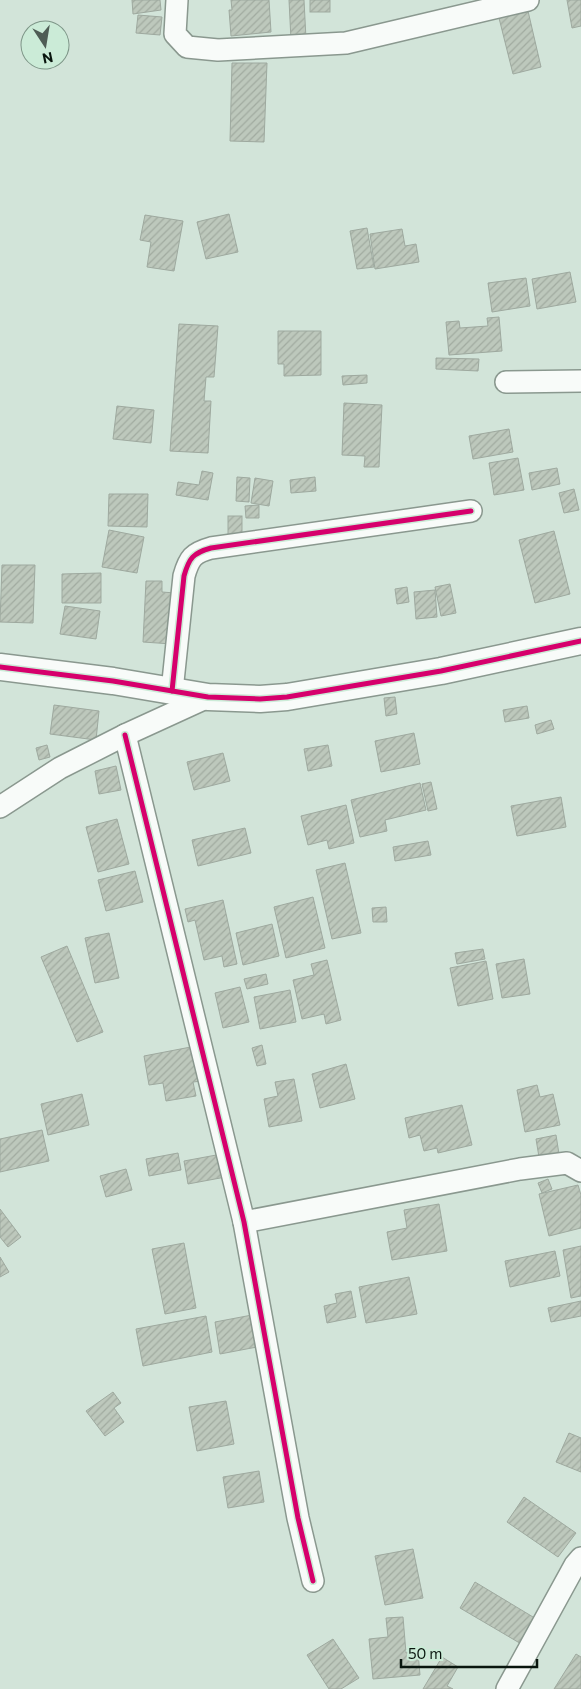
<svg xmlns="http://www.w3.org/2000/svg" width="581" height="1689" font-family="Commissioner,sans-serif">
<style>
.building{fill:url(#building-hatch);stroke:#9ea99f}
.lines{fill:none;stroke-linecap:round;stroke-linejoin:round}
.minor-casing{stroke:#8a988f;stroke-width:24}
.tertiary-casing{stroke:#8a988f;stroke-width:29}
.minor{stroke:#f8fbf9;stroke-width:21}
.tertiary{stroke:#f8fbf9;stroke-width:26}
.cycleway-casing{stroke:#cbebd7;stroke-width:8}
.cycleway{stroke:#d6006c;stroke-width:5}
</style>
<defs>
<pattern id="building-hatch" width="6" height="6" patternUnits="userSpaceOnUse" patternTransform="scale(1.25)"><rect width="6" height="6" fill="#bdc8bc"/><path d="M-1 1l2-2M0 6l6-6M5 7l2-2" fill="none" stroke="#a1aba0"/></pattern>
</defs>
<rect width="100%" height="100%" fill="#d2e4d9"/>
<g class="building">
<path d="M132,0H160L161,10L133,14Z"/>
<path d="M231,0H269L271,32L231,36L229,10H232Z"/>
<path d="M289,0H304L306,39L291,40Z"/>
<rect x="310" y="0" width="20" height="12"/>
<path d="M567,0H581V26L572,28Z"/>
<path d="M528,11L541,67L513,74L499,18Z"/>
<path d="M138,15L162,17L160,35L136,33Z"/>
<path d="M232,63H267L264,142L230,141Z"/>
<path d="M229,214L238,252L206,259L197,222Z"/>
<path d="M145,215L183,221L174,271L147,267L151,242L140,240Z"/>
<path d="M367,228L374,267L357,269L350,231Z"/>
<path d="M402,229L405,246L416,244L419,262L375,269L370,234Z"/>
<path d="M570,272L576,302L537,309L532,279Z"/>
<path d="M526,278L530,306L492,312L488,283Z"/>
<path d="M499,317L502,351L449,355L446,322L459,321L460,328L488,326L487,318Z"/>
<path d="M179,324L218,326L214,377H206L204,401H211L208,453L170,451Z"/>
<path d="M278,331H321V375L284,376V364H278Z"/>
<path d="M436,358L479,359L478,371L436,369Z"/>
<path d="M367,375V383L343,385L342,376Z"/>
<path d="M344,403L382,405L379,467H364L365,456L342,455Z"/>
<path d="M117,406L154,410L151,443L113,439Z"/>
<path d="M509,429L513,452L473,459L469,436Z"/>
<path d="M518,458L524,490L494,495L489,463Z"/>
<path d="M557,468L560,484L532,490L529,473Z"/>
<path d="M202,471L213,473L208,500L176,495L178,482L199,485Z"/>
<path d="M237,477L250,478L249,502L236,501Z"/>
<path d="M315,477L316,491L291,493L290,480Z"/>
<path d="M255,478L273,481L269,506L251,503Z"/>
<path d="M574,489L579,510L564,513L559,493Z"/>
<path d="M109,494H148L147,527L108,526Z"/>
<path d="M259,505V518H246L245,506Z"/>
<rect x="228" y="516" width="14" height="26"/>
<path d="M109,530L144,537L137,573L102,567Z"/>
<path d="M554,531L570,594L535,603L519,540Z"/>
<path d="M2,565H35L33,623L0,622Z"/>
<path d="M101,573V603H62V574Z"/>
<path d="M146,581H162V592L175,593L172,644L143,642Z"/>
<path d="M450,584L456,613L441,616L435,587Z"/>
<path d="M407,587L409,602L397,604L395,589Z"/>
<path d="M435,590L437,617L416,619L414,592Z"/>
<path d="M65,606L100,611L96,639L60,634Z"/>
<path d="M395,697L397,714L386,716L384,698Z"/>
<path d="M54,705L99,711L96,740L50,734Z"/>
<path d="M527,706L529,718L505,722L503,710Z"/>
<path d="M551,720L554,729L537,734L535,725Z"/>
<path d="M414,733L420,764L381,772L375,741Z"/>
<path d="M47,745L50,757L39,760L36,748Z"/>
<path d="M328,745L332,766L308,771L304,749Z"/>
<path d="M223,753L230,781L194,790L187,762Z"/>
<path d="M116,766L121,790L99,794L95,771Z"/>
<path d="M431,782L437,809L428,811L422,784Z"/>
<path d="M420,783L426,810L385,820L387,831L360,837L351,800Z"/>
<path d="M561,797L566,827L517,836L511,806Z"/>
<path d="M346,805L354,843L329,849L327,840L308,845L301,816Z"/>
<path d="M117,819L129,864L98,872L86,827Z"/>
<path d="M245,828L251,853L198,866L192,840Z"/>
<path d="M428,841L431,855L395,861L393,847Z"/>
<path d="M345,863L361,933L332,939L316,870Z"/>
<path d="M135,871L143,902L106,911L98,880Z"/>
<path d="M313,897L325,948L286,958L274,907Z"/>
<path d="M223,900L237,964L224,967L222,956L204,960L195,920L188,922L185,909Z"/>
<path d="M386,907L387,922H373L372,908Z"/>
<path d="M272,924L279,956L243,965L236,933Z"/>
<path d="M109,933L119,978L95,983L85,938Z"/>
<path d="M67,946L103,1032L77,1042L41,957Z"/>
<path d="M483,949L485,959L457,964L455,953Z"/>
<path d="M524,959L530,994L502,998L496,964Z"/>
<path d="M327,960L341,1020L326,1024L324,1014L302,1019L293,980L314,975L311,964Z"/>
<path d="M486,961L493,999L458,1006L450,968Z"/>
<path d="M266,974L268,984L247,989L244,979Z"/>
<path d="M240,987L249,1022L223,1028L215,993Z"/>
<path d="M290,990L296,1022L260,1029L254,997Z"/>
<path d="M262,1045L266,1064L257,1066L252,1048Z"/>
<path d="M196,1046L202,1081L193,1082L196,1096L166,1101L163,1083L149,1085L144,1056Z"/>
<path d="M346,1064L355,1099L320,1108L312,1074Z"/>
<path d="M294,1079L302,1121L269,1127L264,1099L278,1096L275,1082Z"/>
<path d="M537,1085L540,1097L553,1094L560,1125L525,1132L517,1090Z"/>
<path d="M82,1094L89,1125L48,1135L41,1104Z"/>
<path d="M462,1105L472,1145L438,1153L437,1148L424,1151L420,1135L409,1138L405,1118Z"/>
<path d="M42,1130L49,1161L0,1172V1139Z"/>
<path d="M556,1135L559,1154L539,1157L536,1139Z"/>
<path d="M178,1153L181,1170L149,1176L146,1159Z"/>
<path d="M227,1153L231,1176L188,1184L184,1161Z"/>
<path d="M126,1169L132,1190L106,1197L100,1176Z"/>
<path d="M548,1179L552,1189L542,1193L538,1183Z"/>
<path d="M578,1185L581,1195V1228L549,1236L539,1194Z"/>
<path d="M439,1204L447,1251L392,1260L387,1232L407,1228L404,1210Z"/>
<path d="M0,1209L21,1237L8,1247L0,1237Z"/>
<path d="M184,1243L196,1308L165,1314L152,1249Z"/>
<path d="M581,1246V1296L571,1298L563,1250Z"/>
<path d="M555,1251L560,1276L510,1287L505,1261Z"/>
<path d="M0,1257L9,1272L0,1277Z"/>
<path d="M409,1277L417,1314L366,1323L359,1287Z"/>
<path d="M351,1291L356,1317L327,1323L324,1306L337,1303L335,1294Z"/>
<path d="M581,1301V1316L551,1322L548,1308Z"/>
<path d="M252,1315L257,1347L220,1354L215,1322Z"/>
<path d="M206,1316L212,1352L143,1366L136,1329Z"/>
<path d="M113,1392L121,1403L114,1408L124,1422L105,1436L86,1411Z"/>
<path d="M226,1401L234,1444L197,1451L189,1407Z"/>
<path d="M569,1433L581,1438V1472L556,1462Z"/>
<path d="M259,1471L264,1502L228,1508L223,1477Z"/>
<path d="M524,1497L576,1533L558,1557L507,1522Z"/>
<path d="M413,1549L423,1598L385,1605L375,1556Z"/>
<path d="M475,1582L538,1620L523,1645L460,1608Z"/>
<path d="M403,1617L406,1653L418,1652L420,1675L373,1679L369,1639L388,1637L386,1618Z"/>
<path d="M333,1639L359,1678L341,1689H329L307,1655Z"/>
<path d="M576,1654L581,1657V1689H554Z"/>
<path d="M442,1657L458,1667L447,1686L453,1689H423Z"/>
</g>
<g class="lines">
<g class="minor-casing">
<g id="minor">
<path d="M177,0L175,34L187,47L218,50L346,43L528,0"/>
<path d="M506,382L581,381"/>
<path d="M172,691L184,576C189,558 193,553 211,548L471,511"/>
<path d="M125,735L244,1222L298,1518L313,1581"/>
<path d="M0,807L60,768L125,735L208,697"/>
<path d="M244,1222L520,1169L567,1163L581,1171"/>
<path d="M507,1689L575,1565L581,1558"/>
</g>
</g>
<g class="tertiary-casing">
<path id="tertiary" d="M0,667L113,681L208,697L260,699L287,697L441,671L581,641"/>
</g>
<use href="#minor" class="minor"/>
<use href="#tertiary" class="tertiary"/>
<g class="cycleway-casing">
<g id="cycleway">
<path d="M0,667L113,681L208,697L260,699L287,697L441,671L581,641"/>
<path d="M172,691L184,576C189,558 193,553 211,548L471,511"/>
<path d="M125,735L244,1222L298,1518L313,1581"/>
</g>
</g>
<use href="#cycleway" class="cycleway"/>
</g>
<g transform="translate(45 45) rotate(168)"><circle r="24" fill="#cbebd7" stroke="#7d9587"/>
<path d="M0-4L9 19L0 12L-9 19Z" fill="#4f5d55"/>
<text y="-8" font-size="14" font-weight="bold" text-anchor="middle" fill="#09150e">N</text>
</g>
<path d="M401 1659v8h136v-8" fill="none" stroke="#09150e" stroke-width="2.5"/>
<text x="408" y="1659" font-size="15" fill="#09150e" stroke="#cbebd7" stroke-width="4" paint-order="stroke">50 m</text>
</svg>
